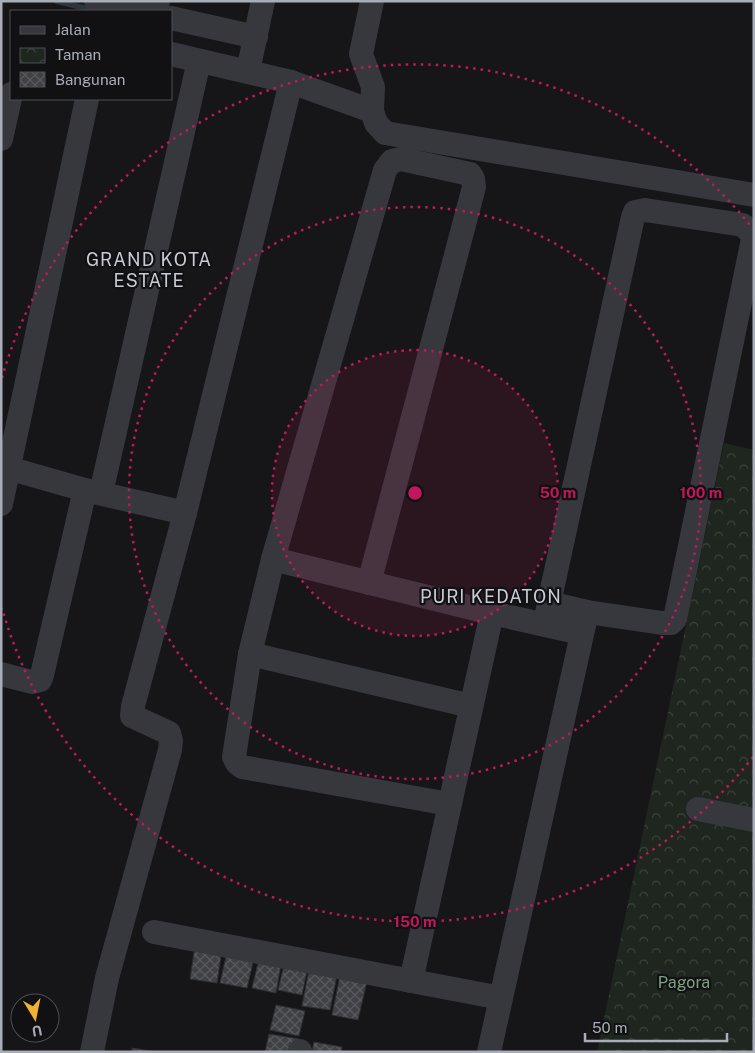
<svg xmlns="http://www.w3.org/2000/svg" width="755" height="1053" font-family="'Public Sans',sans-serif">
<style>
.park{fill:url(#park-crowns)}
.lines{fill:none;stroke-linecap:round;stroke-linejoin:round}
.stream{stroke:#2c353c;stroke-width:5.5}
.building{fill:url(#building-cross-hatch);stroke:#303034}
.minor{stroke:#37383d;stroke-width:24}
.ring{fill:none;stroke:#c2185b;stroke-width:2.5;stroke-dasharray:2.5 5}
.labels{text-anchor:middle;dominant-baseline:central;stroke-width:4.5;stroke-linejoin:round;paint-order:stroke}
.park-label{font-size:16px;fill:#7fa381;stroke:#111113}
.neighbourhood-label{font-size:18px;letter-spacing:1px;fill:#c9ccd4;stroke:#111113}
.centre{fill:#c2185b;stroke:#111113;stroke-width:2.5}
.ring-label{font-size:15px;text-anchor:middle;font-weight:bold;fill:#c2185b;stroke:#111113;stroke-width:4.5;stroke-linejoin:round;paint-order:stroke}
</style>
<defs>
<pattern id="park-crowns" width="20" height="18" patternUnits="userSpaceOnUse" patternTransform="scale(1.25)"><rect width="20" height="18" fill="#1e261f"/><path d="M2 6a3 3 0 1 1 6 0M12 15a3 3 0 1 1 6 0" fill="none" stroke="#3c433d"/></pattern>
<pattern id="building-cross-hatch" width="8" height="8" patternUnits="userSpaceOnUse" patternTransform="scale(1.25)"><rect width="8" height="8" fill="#404145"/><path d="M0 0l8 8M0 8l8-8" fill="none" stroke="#595a5e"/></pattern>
</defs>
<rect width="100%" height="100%" fill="#161618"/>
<path class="park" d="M724,443L754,450V1052H597Z"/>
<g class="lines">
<path class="stream" d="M56,1L93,10"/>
</g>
<g class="building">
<path d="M195,946L222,949L217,983L190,979Z"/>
<path d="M227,952L254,958L247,988L220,983Z"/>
<path d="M259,959L281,964L276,993L252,988Z"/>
<path d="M284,965L307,970L302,995L278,990Z"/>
<path d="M309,970L337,975L330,1010L302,1006Z"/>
<path d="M340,976L367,981L358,1020L332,1015Z"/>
<path d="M276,1005L305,1011L299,1036L270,1030Z"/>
<path d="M269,1034L299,1039L296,1052H265Z"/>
<path d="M314,1042L342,1047L341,1052H312Z"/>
<path d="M132,1048L158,1052H132Z"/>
</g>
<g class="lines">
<g class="minor">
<path d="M96,1L140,11"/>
<path d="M156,11L158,1"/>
<path d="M171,18L256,37"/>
<path d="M171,54L291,82L372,111L376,123L385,133L754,195"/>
<path d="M248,71L263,1"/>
<path d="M372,111L373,87L361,54L372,1"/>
<path d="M1,139L11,94"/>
<path d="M1,466L85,490L185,513"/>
<path d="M101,493L199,61"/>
<path d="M1,504L87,99"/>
<path d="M273,559L492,613L581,633"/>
<path d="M369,583L474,187L473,179L470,174L401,159L392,161L385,170L273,559L250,654L234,757L237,763L242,767L449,804"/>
<path d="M545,625L549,603L633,217L635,212L645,210L743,225L751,233L753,239L675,619L671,623H662L587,612L549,603"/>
<path d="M250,654L471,706"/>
<path d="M1,674L32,682L40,680L42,675L85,490"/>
<path d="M698,809L754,820"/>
<path d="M154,932L501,998"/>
<path d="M411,981L492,613"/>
<path d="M92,1052L107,978L170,750L171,741L169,733L132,716L133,706L185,513L291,82"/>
<path d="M300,1052V1051"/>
<path d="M489,1052L587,612"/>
</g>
</g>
<circle cx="415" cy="493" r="143" fill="#c2185b" fill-opacity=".12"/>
<g class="ring">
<circle cx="415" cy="493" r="143"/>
<circle cx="415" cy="493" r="286"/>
<path d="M753 757A429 429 0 0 1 2 608M2 378A429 429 0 0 1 753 229"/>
</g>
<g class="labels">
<g class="park-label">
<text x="684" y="982">Pagora</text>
</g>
<g class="neighbourhood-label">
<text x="149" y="259">GRAND KOTA<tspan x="149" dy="21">ESTATE</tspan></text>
<text x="491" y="596">PURI KEDATON</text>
</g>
</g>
<circle cx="415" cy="493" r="8" class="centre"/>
<g class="ring-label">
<text x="558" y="498">50 m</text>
<text x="701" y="498">100 m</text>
<text x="415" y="927">150 m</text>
</g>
<rect width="755" height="1053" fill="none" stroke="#a8adb8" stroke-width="5"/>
<rect x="10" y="10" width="162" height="90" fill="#111113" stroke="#4d4f55"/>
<rect x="20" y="26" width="25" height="8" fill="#37383d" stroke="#4d4f55"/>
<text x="55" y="35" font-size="15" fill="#a8adb8">Jalan</text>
<rect x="20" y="48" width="25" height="15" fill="url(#park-crowns)" stroke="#4d4f55"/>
<text x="55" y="60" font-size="15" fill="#a8adb8">Taman</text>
<rect x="20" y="72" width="25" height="15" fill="url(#building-cross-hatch)" stroke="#4d4f55"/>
<text x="55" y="85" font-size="15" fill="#a8adb8">Bangunan</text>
<g transform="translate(35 1018) rotate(170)"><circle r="24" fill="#111113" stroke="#4d4f55"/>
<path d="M0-4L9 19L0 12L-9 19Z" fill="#f2b134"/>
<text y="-8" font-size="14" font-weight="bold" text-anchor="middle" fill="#a8adb8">U</text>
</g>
<path d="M585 1033v8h142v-8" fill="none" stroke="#a8adb8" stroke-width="2.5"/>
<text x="592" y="1033" font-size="15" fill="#a8adb8" stroke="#111113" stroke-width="4" paint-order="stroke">50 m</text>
</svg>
